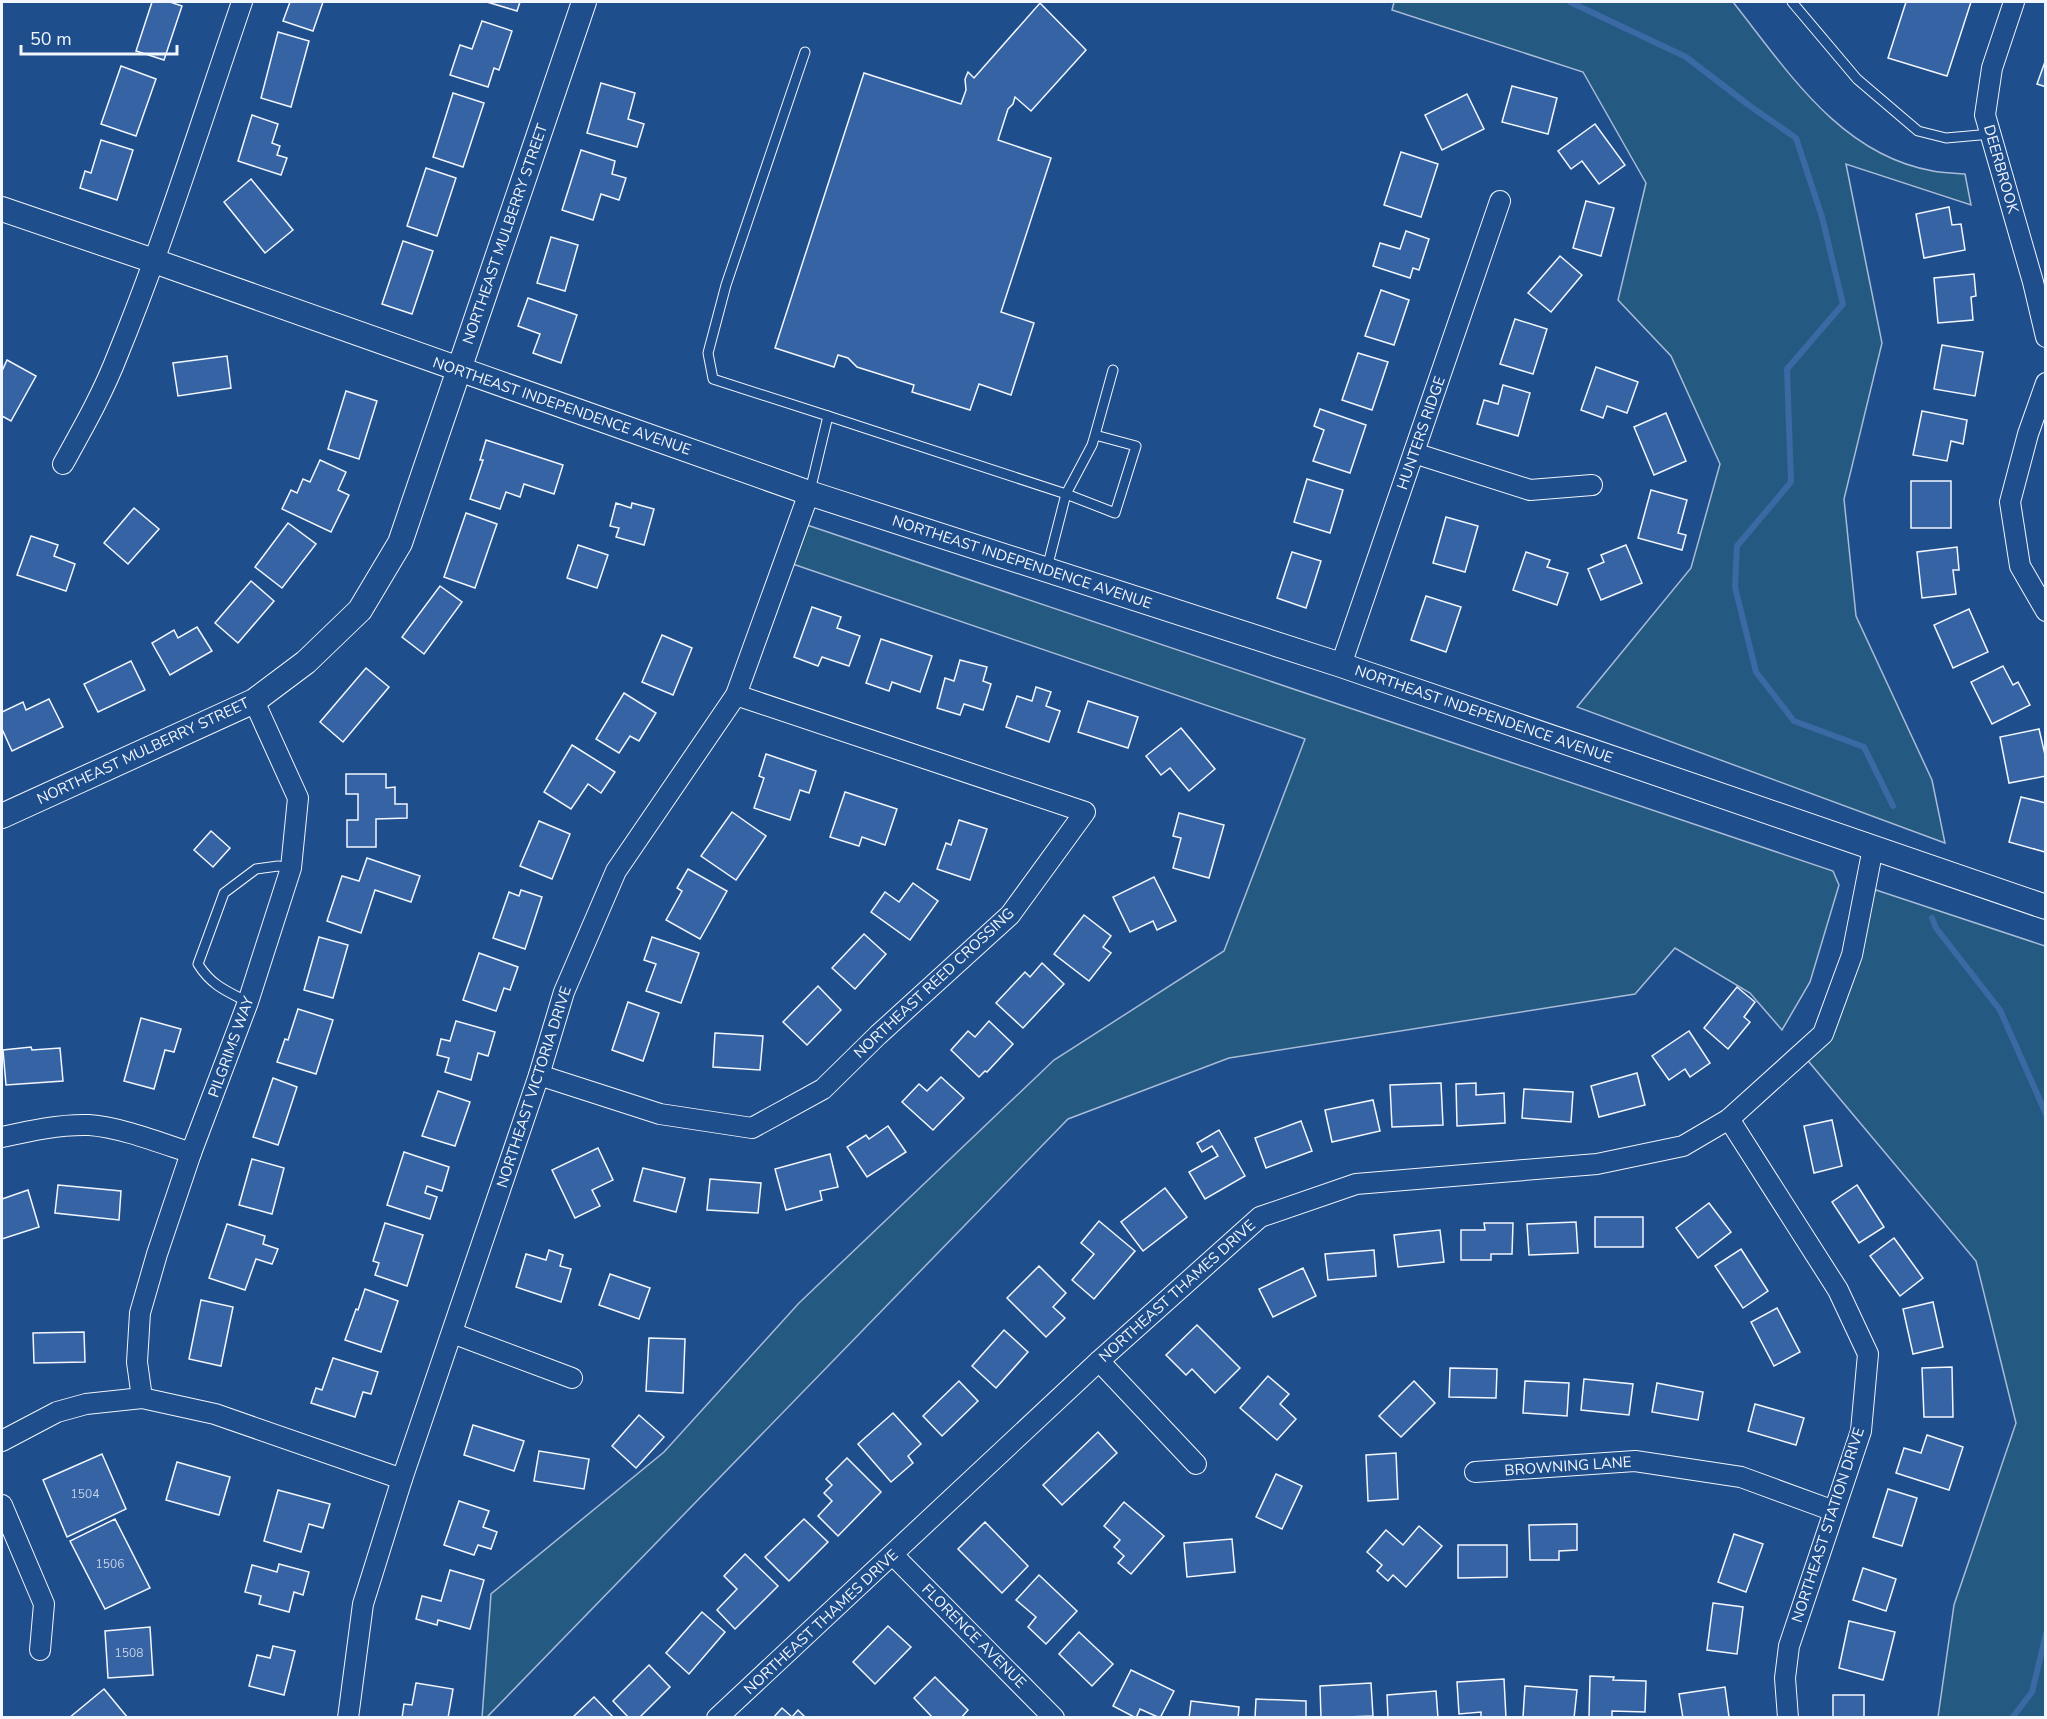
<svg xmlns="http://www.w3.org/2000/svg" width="2047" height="1719" font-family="'Nunito Sans',sans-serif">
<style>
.green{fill:#245a82;stroke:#a8bbd7;stroke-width:1.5}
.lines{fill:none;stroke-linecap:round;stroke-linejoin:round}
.stream{stroke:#3b69a3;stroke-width:6}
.building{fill:#3563a3;stroke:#f2f6ff;stroke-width:1.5}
.service-casing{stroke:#f2f6ff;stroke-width:11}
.minor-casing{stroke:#f2f6ff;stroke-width:22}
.tertiary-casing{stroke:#f2f6ff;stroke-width:26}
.service{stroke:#1f4e8c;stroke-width:9}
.minor{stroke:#1f4e8c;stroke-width:20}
.tertiary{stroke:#1f4e8c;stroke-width:24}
.labels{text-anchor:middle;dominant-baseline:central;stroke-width:4.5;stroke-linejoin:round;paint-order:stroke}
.number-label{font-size:12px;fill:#c3d1e8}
.street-label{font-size:15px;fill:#f2f6ff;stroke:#1f4e8c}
</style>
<rect width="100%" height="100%" fill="#1f4e8c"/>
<g class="green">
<path d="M1394,2H1733C1787,70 1840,155 1933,171C1943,173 1954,173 1965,174L1971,205L1846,164L1882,343L1844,499L1856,616L1932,780L1945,843L1577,707L1691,568L1720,464L1671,356L1618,300L1646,183L1583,72L1392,10Z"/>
<path d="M804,524L1833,871L1839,885L1810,982L1782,1030L1750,993L1675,948L1635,994L1229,1058L1068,1119L487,1717L482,1718L491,1594L664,1452L799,1303L1054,1060L1224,951L1305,739L784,561Z"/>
<path d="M1876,890L2045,946V1717H1938L1954,1605L2016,1423L1976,1261L1804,1056L1837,976L1863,907Z"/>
</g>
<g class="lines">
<g class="stream">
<path d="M1570,2L1686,57L1750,106L1796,138L1822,217L1843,304L1787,369L1791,482L1737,546L1735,587L1756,672L1794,721L1864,747L1893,806"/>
<path d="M1932,918L1936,928L2000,1010L2046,1114"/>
<path d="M2012,1718L2032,1692L2046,1634"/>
</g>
</g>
<g class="building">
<path d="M152,2H170L182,6L164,60L136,51Z"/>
<path d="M290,2H323L313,31L283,21Z"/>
<path d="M487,2H520L517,11Z"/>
<path d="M1906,2H1971L1947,76L1888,58Z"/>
<path d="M1040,3L1086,50L1031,111L1015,97L1013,104L1008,109L998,140L1051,158L1001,312L1034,323L1011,395L979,384L970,410L912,392L914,385L857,367L848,358L838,355L834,367L775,348L864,73L961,104L966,90L965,79L968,72L974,78Z"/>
<path d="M482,21L512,31L499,70L494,68L488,87L450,75L460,45L472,49Z"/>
<path d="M278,32L309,41L291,107L261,98Z"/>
<path d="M2046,59V87L2037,84Z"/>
<path d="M121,66L156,79L136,136L101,124Z"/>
<path d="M601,83L635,93L628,119L644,124L637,147L587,133Z"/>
<path d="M1512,86L1557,98L1548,134L1502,122Z"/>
<path d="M453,93L484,103L463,167L433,157Z"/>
<path d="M1467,94L1484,129L1442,150L1425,115Z"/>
<path d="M252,115L278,124L272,143L280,146L277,155L287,158L281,175L238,161Z"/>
<path d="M1595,124L1625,165L1599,184L1582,161L1571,169L1558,151Z"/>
<path d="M101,140L133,150L117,200L80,188L85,171L91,173Z"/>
<path d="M581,150L615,161L612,174L626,178L619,200L601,194L593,220L562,210Z"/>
<path d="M1401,152L1438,164L1421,217L1384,205Z"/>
<path d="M426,168L456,178L437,236L407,226Z"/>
<path d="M251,179L293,230L265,253L224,202Z"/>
<path d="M1586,201L1614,208L1601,256L1573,248Z"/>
<path d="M1949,207L1952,225L1961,224L1965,250L1924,258L1916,214Z"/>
<path d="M1406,231L1429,239L1419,270L1413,268L1410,278L1373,266L1380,243L1400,249Z"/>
<path d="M551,237L578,245L565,291L537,283Z"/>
<path d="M403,241L433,251L412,314L382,304Z"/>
<path d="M1560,256L1582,275L1551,312L1528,293Z"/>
<path d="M1974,274L1976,296L1971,297L1973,320L1938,323L1934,278Z"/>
<path d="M1381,290L1409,300L1394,345L1365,336Z"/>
<path d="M528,298L577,315L561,363L533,353L540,334L518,326Z"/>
<path d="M1515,319L1547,329L1533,374L1500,364Z"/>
<path d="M1942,345L1983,352L1975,396L1934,389Z"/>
<path d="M1358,353L1388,362L1372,410L1342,400Z"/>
<path d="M227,356L231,388L178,396L173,363Z"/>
<path d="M7,360L36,376L11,421L2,416V371Z"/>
<path d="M1596,367L1638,382L1627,413L1607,406L1603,418L1581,410Z"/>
<path d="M1503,385L1530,393L1518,436L1477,424L1484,400L1498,404Z"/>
<path d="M346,391L377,401L359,459L328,449Z"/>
<path d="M1320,409L1366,425L1350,473L1313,461L1324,430L1314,426Z"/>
<path d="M1922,411L1967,420L1963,444L1951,441L1947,461L1913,455Z"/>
<path d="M1666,413L1686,461L1654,475L1634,427Z"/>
<path d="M486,440L563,465L554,494L524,484L520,497L506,492L500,509L470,499L483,460H480Z"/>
<path d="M320,460L346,472L338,490L349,495L331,532L282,509L291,490L297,493L303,479L310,482Z"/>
<path d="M1307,479L1343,490L1330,533L1294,522Z"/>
<rect x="1911" y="481" width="40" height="47"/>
<path d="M1651,490L1687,500L1678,533L1686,535L1682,550L1638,538Z"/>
<path d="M616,503L631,508L632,503L654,509L644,545L616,537L619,528L610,526Z"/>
<path d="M134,508L159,529L128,564L104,543Z"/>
<path d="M466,513L497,524L475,588L444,577Z"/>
<path d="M1446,517L1478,526L1465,572L1433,563Z"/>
<path d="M288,523L316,544L282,588L255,567Z"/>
<path d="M31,536L58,545L54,556L75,564L66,591L17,575Z"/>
<path d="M578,545L608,555L597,588L567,578Z"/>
<path d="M1626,545L1642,583L1601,600L1588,569L1604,562L1601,555Z"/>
<path d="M1957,547L1959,570H1953L1956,594L1922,598L1917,552Z"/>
<path d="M1292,552L1321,561L1306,608L1277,598Z"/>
<path d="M1526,552L1550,560L1547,567L1568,573L1557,605L1513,590Z"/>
<path d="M251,581L274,601L238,643L215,623Z"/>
<path d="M440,586L462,602L424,654L402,637Z"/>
<path d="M1426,596L1461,607L1446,652L1411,640Z"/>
<path d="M812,607L841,617L837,628L860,636L849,666L822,657L818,666L794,657Z"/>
<path d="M1969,609L1988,652L1953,668L1934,625Z"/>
<path d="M197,627L212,651L170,675L152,643L174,630L178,638Z"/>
<path d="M662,635L692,648L673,695L642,682Z"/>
<path d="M881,639L932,656L920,692L892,682L889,691L866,683Z"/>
<path d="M960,660L987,667L983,681L991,684L983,710L964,704L960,715L937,708L945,678L954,681Z"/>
<path d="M131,661L145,690L98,712L84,684Z"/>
<path d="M2003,666L2013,685L2018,682L2030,705L1992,724L1971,682Z"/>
<path d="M366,668L389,687L343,742L320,722Z"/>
<path d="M1036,687L1051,692L1046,706L1060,711L1049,742L1006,727L1017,696L1032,701Z"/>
<path d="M624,693L656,713L639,741L630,736L619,753L596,739Z"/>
<path d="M49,699L63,727L12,751L2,729V712L23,702L26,710Z"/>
<path d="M1088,701L1138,717L1128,748L1078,732Z"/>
<path d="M1181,728L1215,769L1189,791L1170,768L1161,775L1146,756Z"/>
<path d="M2039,729L2046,759V776L2009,783L2000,737Z"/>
<path d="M572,745L615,772L601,793L588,784L571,809L544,792Z"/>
<path d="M766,754L816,771L809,793L800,790L790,820L754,808L764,778L759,776Z"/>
<path d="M346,774H386V788L395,787V804H407V818L376,819V847H347V820H358V794H346Z"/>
<path d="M845,792L897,809L885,845L862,837L859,846L830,837Z"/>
<path d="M2021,797L2046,803L2045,852L2009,842Z"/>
<path d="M732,812L766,836L736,880L701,856Z"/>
<path d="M1179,813L1224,825L1209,878L1173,868L1181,838L1173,836Z"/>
<path d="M959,820L987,829L970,880L937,869L946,843L951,845Z"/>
<path d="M539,821L570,834L552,879L520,866Z"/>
<path d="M211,831L230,848L213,867L194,850Z"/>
<path d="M367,858L420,876L411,902L375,890L361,933L327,921L342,876L359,881Z"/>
<path d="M688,869L727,891L700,939L666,920L682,891L677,888Z"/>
<path d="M1154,877L1176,921L1157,930L1153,921L1130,932L1113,897Z"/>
<path d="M913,883L938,901L910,940L871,912L885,892L899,902Z"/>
<path d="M521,890L542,897L525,949L493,938L509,892L519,896Z"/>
<path d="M1084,915L1111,936L1103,947L1111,953L1089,981L1054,954Z"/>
<path d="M864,934L886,954L855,989L832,968Z"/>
<path d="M319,937L348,945L333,998L304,990Z"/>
<path d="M652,937L699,953L681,1003L646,991L656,964L644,960Z"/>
<path d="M479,953L518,967L510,990L504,988L496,1011L463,1000Z"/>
<path d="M1042,963L1064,984L1023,1028L996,1003L1025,972L1030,977Z"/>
<path d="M818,986L841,1010L807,1045L783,1022Z"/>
<path d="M1737,987L1755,1002L1744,1017L1750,1022L1728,1049L1704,1028Z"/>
<path d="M628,1002L659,1013L643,1061L612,1050Z"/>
<path d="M298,1009L333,1020L316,1074L277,1062L285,1039L288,1040Z"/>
<path d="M141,1018L181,1029L174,1052L165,1050L154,1089L124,1081Z"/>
<path d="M456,1021L495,1032L488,1056L478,1053L471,1080L445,1072L449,1058L437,1055L441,1039L450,1041Z"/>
<path d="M989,1021L1013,1044L987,1072L985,1071L979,1077L951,1050L968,1031L975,1037Z"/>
<path d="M1689,1031L1710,1063L1690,1077L1685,1069L1669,1080L1652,1056Z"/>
<path d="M715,1033L763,1036L760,1070L713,1067Z"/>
<path d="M31,1047L32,1050L60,1048L63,1081L6,1085L3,1050Z"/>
<path d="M1637,1073L1645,1105L1599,1117L1591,1086Z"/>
<path d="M941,1077L964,1098L933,1130L902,1102L919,1084L927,1091Z"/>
<path d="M273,1078L297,1087L278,1145L253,1137Z"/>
<path d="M1441,1083L1443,1125L1392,1127L1390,1085Z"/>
<path d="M1476,1083V1095L1504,1093L1505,1123L1457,1126L1456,1084Z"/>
<path d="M1524,1089L1573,1092L1571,1122L1522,1118Z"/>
<path d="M438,1091L470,1102L455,1146L422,1136Z"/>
<path d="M1373,1100L1380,1131L1332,1142L1325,1110Z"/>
<path d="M1832,1120L1842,1166L1814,1173L1804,1126Z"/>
<path d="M1301,1121L1312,1151L1266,1168L1255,1138Z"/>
<path d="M888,1126L906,1152L867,1177L847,1147L866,1135L869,1139Z"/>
<path d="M1219,1130L1245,1176L1205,1199L1189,1172L1218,1156L1212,1146L1202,1152L1197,1143Z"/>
<path d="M598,1148L613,1180L592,1190L600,1206L575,1218L552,1170Z"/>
<path d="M404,1152L449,1167L442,1191L427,1186L425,1193L437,1197L430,1219L387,1205Z"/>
<path d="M830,1154L838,1187L820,1191L822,1200L786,1210L775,1169Z"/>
<path d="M252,1159L284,1168L272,1214L239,1205Z"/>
<path d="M643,1168L685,1178L676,1212L634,1201Z"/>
<path d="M710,1179L761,1183L758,1213L707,1210Z"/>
<path d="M58,1185L121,1191L119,1220L55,1213Z"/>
<path d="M1857,1185L1884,1227L1859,1243L1832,1202Z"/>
<path d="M1165,1188L1187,1217L1143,1251L1121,1222Z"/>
<path d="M28,1190L39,1227L2,1239V1199Z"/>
<path d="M1709,1203L1731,1232L1698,1258L1676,1228Z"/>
<rect x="1595" y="1217" width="48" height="30"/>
<path d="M1099,1221L1135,1251L1094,1299L1072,1280L1094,1254L1081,1243Z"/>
<path d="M1576,1222L1578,1253L1529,1255L1527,1224Z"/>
<path d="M385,1223L423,1235L407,1286L375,1275L379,1263L373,1261Z"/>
<path d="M1484,1223H1513L1512,1254H1491V1260H1461V1230H1485Z"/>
<path d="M227,1224L265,1236L263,1244L278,1249L272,1264L256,1259L245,1290L209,1278Z"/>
<path d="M1440,1230L1444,1262L1398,1267L1394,1235Z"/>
<path d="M1894,1238L1923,1278L1900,1296L1870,1256Z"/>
<path d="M1741,1249L1768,1291L1743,1308L1715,1266Z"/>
<path d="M549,1250L563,1255L560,1266L571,1269L561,1302L516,1287L526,1254L546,1260Z"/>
<path d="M1374,1250L1376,1276L1328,1280L1325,1254Z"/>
<path d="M1039,1266L1066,1293L1053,1307L1065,1318L1046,1337L1007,1298Z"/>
<path d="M1303,1268L1316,1296L1273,1317L1259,1289Z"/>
<path d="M610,1274L650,1288L639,1319L599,1305Z"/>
<path d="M365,1289L398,1301L381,1352L345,1340L356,1309L358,1310Z"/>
<path d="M201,1300L233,1307L221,1366L189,1359Z"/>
<path d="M1933,1302L1943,1347L1913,1354L1903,1309Z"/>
<path d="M1777,1308L1800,1352L1774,1366L1751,1322Z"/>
<path d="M1197,1325L1240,1368L1215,1393L1192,1369L1186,1375L1166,1355Z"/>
<path d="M1004,1330L1028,1352L996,1388L972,1366Z"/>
<path d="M84,1332L85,1362L34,1363L33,1333Z"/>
<path d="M649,1338L685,1339L683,1393L646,1391Z"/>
<path d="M333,1358L378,1372L371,1394L363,1392L355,1417L311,1403L316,1388L322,1390Z"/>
<path d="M1952,1367L1953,1417H1924L1922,1368Z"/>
<path d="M1450,1368L1497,1369L1496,1398L1449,1397Z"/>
<path d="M1268,1376L1289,1394L1280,1404L1296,1419L1277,1440L1240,1408Z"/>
<path d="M1584,1379L1633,1384L1629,1415L1581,1410Z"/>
<path d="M959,1381L978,1401L942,1436L923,1416Z"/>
<path d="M1414,1381L1435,1403L1401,1437L1379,1416Z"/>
<path d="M1525,1381L1569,1383L1567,1416L1523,1413Z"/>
<path d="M1657,1383L1703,1392L1698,1420L1652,1412Z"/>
<path d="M1755,1404L1804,1418L1796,1445L1748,1431Z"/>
<path d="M893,1413L921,1444L908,1456L913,1463L891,1482L858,1444Z"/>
<path d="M639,1415L664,1437L636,1468L612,1446Z"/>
<path d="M473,1425L524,1441L514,1471L464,1455Z"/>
<path d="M1098,1432L1117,1453L1062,1505L1043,1485Z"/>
<path d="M1927,1435L1963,1447L1949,1490L1896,1473L1904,1448L1921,1453Z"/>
<path d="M539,1451L589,1459L584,1489L534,1481Z"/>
<path d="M1396,1453L1398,1499L1368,1501L1366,1455Z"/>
<path d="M102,1454L126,1509L67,1537L43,1480Z"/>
<path d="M847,1458L881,1492L838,1536L818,1516L832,1501L824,1493L832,1485L826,1479Z"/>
<path d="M177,1462L230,1477L219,1515L166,1500Z"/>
<path d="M1276,1474L1302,1486L1282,1529L1256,1517Z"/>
<path d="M1888,1489L1917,1498L1902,1546L1873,1537Z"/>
<path d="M278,1490L330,1504L323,1528L309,1524L301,1552L264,1541Z"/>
<path d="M459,1501L489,1511L483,1527L497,1532L491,1549L478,1545L474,1555L444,1545Z"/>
<path d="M1124,1502L1164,1536L1131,1574L1118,1563L1124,1556L1114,1547L1120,1540L1104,1526Z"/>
<path d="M115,1519L150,1588L105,1609L70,1541Z"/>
<path d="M804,1519L828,1542L789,1581L765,1557Z"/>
<path d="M985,1522L1028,1566L1002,1593L958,1549Z"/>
<path d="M1577,1524V1550L1559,1551V1560H1530L1529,1525Z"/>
<path d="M1419,1526L1442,1546L1406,1587L1393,1575L1388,1581L1377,1571L1382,1565L1367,1552L1386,1530L1403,1545Z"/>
<path d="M1734,1534L1763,1544L1746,1592L1718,1582Z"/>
<path d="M1232,1539L1235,1572L1187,1577L1184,1543Z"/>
<path d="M1458,1545H1507V1577L1458,1578Z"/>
<path d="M745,1554L778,1586L735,1629L717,1610L737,1589L724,1576Z"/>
<path d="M279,1564L309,1572L303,1595L294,1592L289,1612L259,1604L261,1596L245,1592L252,1565L277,1572Z"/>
<path d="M1863,1568L1896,1579L1886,1611L1853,1600Z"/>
<path d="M450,1570L484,1580L470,1629L438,1620L437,1625L416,1619L422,1596L441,1601Z"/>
<path d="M1039,1575L1077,1611L1046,1644L1028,1627L1036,1617L1016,1600Z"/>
<path d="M1713,1603L1743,1607L1737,1654L1707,1650Z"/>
<path d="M702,1612L725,1632L689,1674L666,1653Z"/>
<path d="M1849,1621L1895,1632L1883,1680L1839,1668Z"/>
<path d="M888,1626L911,1647L875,1684L853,1662Z"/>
<path d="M150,1627L153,1675L108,1678L105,1631Z"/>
<path d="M1079,1632L1113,1664L1092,1686L1059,1654Z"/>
<path d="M273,1646L295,1651L284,1695L249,1686L257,1655L270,1658Z"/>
<path d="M649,1665L670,1687L639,1718H629L613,1701Z"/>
<path d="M1131,1670L1174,1691L1160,1718L1140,1709L1136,1718L1113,1706Z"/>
<path d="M1590,1676L1614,1677L1613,1680L1646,1681L1645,1712L1612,1711V1718H1589Z"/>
<path d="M935,1677L968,1710L961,1718H933L914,1698Z"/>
<path d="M1504,1679L1506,1718H1481V1712L1459,1714L1457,1682Z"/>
<path d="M416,1683L453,1689L448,1718H402L404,1704L412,1705Z"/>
<path d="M1371,1683L1373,1716L1321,1718L1320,1686Z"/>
<path d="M1525,1686L1577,1690L1574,1718L1523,1717Z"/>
<path d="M1725,1687L1729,1717L1683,1718L1679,1694Z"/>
<path d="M104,1689L128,1718H69Z"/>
<path d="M1436,1691L1438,1718H1388L1387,1695Z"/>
<rect x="1833" y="1695" width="31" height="23"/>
<path d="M594,1697L614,1718H572Z"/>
<path d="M1256,1699L1306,1701V1718H1255Z"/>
<path d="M1191,1701L1239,1707L1238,1718H1189Z"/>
<path d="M782,1708L792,1717L798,1710L806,1718H773Z"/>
</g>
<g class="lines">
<g class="service-casing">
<g id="service">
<path d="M1792,2L1857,79L1918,131L1946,138L1991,134"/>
<path d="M805,52L726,285L708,353L713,379L828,416L810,491"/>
<path d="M828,416L1066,494L1047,568"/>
<path d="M1095,435L1136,446L1115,513L1066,494L1092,445L1095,435L1113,370"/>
<path d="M248,1002C226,991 211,985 198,964L224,893L256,869L278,866L291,868"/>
</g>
</g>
<g class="minor-casing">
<g id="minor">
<path d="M2014,2L1992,68L1985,115L2033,282L2046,337"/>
<path d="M2046,383L2028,434L2010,502L2020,566L2046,611"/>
<path d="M1414,453L1530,490L1592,485"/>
<path d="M63,464C83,428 103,393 118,354C165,239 202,119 242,2"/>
<path d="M1341,665L1500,201"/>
<path d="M539,1075L660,1114L752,1128L823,1089L878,1035L1010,915L1085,812L736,695"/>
<path d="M1729,1119L1838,1290L1868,1354L1861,1431L1789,1646L1785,1678L1788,1718"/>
<path d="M2,1137C29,1131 60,1124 89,1125C120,1127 161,1143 191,1153"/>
<path d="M452,1333L572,1378"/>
<path d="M1099,1361L1196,1464"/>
<path d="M142,1398L137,1362L140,1313L157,1254L191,1153L248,1002L291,868L298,798L254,701"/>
<path d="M2,1441L57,1412L86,1404L142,1398L215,1414L402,1479"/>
<path d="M1475,1472L1635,1461L1741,1477L1834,1511"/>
<path d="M2,1505L44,1604L40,1650"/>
<path d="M893,1555L1054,1718"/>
<path d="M348,1718L363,1604L402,1479L539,1075L564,992L616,871L736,695L809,493"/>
<path d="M717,1718L1099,1361L1260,1217L1356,1184L1597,1164L1683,1146L1729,1119L1823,1034L1852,955L1873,848"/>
</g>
</g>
<g class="tertiary-casing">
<g id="tertiary">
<path d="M2,209L154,261L809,493L1341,665L2046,907"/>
<path d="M2,816L254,701L306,662L360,610L400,543L584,2"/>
</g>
</g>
<use href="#service" class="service"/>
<use href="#minor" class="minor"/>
<use href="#tertiary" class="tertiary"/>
</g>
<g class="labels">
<g class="number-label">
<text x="85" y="1494">1504</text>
<text x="110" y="1564">1506</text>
<text x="129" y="1653">1508</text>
</g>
<g class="street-label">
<text transform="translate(2001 169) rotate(74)">DEERBROOK</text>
<text transform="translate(505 234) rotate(-71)">NORTHEAST MULBERRY STREET</text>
<text transform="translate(562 406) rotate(19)">NORTHEAST INDEPENDENCE AVENUE</text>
<text transform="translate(1421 433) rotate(-71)">HUNTERS RIDGE</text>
<text transform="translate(1022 562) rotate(18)">NORTHEAST INDEPENDENCE AVENUE</text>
<text transform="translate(1484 714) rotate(19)">NORTHEAST INDEPENDENCE AVENUE</text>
<text transform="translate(143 751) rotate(-25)">NORTHEAST MULBERRY STREET</text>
<text transform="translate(934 983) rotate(-43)">NORTHEAST REED CROSSING</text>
<text transform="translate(231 1047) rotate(-70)">PILGRIMS WAY</text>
<text transform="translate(534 1087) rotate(-72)">NORTHEAST VICTORIA DRIVE</text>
<text transform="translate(1177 1291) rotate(-42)">NORTHEAST THAMES DRIVE</text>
<text transform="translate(1568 1466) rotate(-4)">BROWNING LANE</text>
<text transform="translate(1828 1525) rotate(-72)">NORTHEAST STATION DRIVE</text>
<text transform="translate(821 1622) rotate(-43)">NORTHEAST THAMES DRIVE</text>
<text transform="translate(974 1636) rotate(45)">FLORENCE AVENUE</text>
</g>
</g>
<rect width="2047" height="1719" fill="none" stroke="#f2f6ff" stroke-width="6"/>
<path d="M21 45v9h156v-9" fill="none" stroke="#f2f6ff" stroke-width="3"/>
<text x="30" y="45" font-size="18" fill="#f2f6ff" stroke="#1f4e8c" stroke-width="4.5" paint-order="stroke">50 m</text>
</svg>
